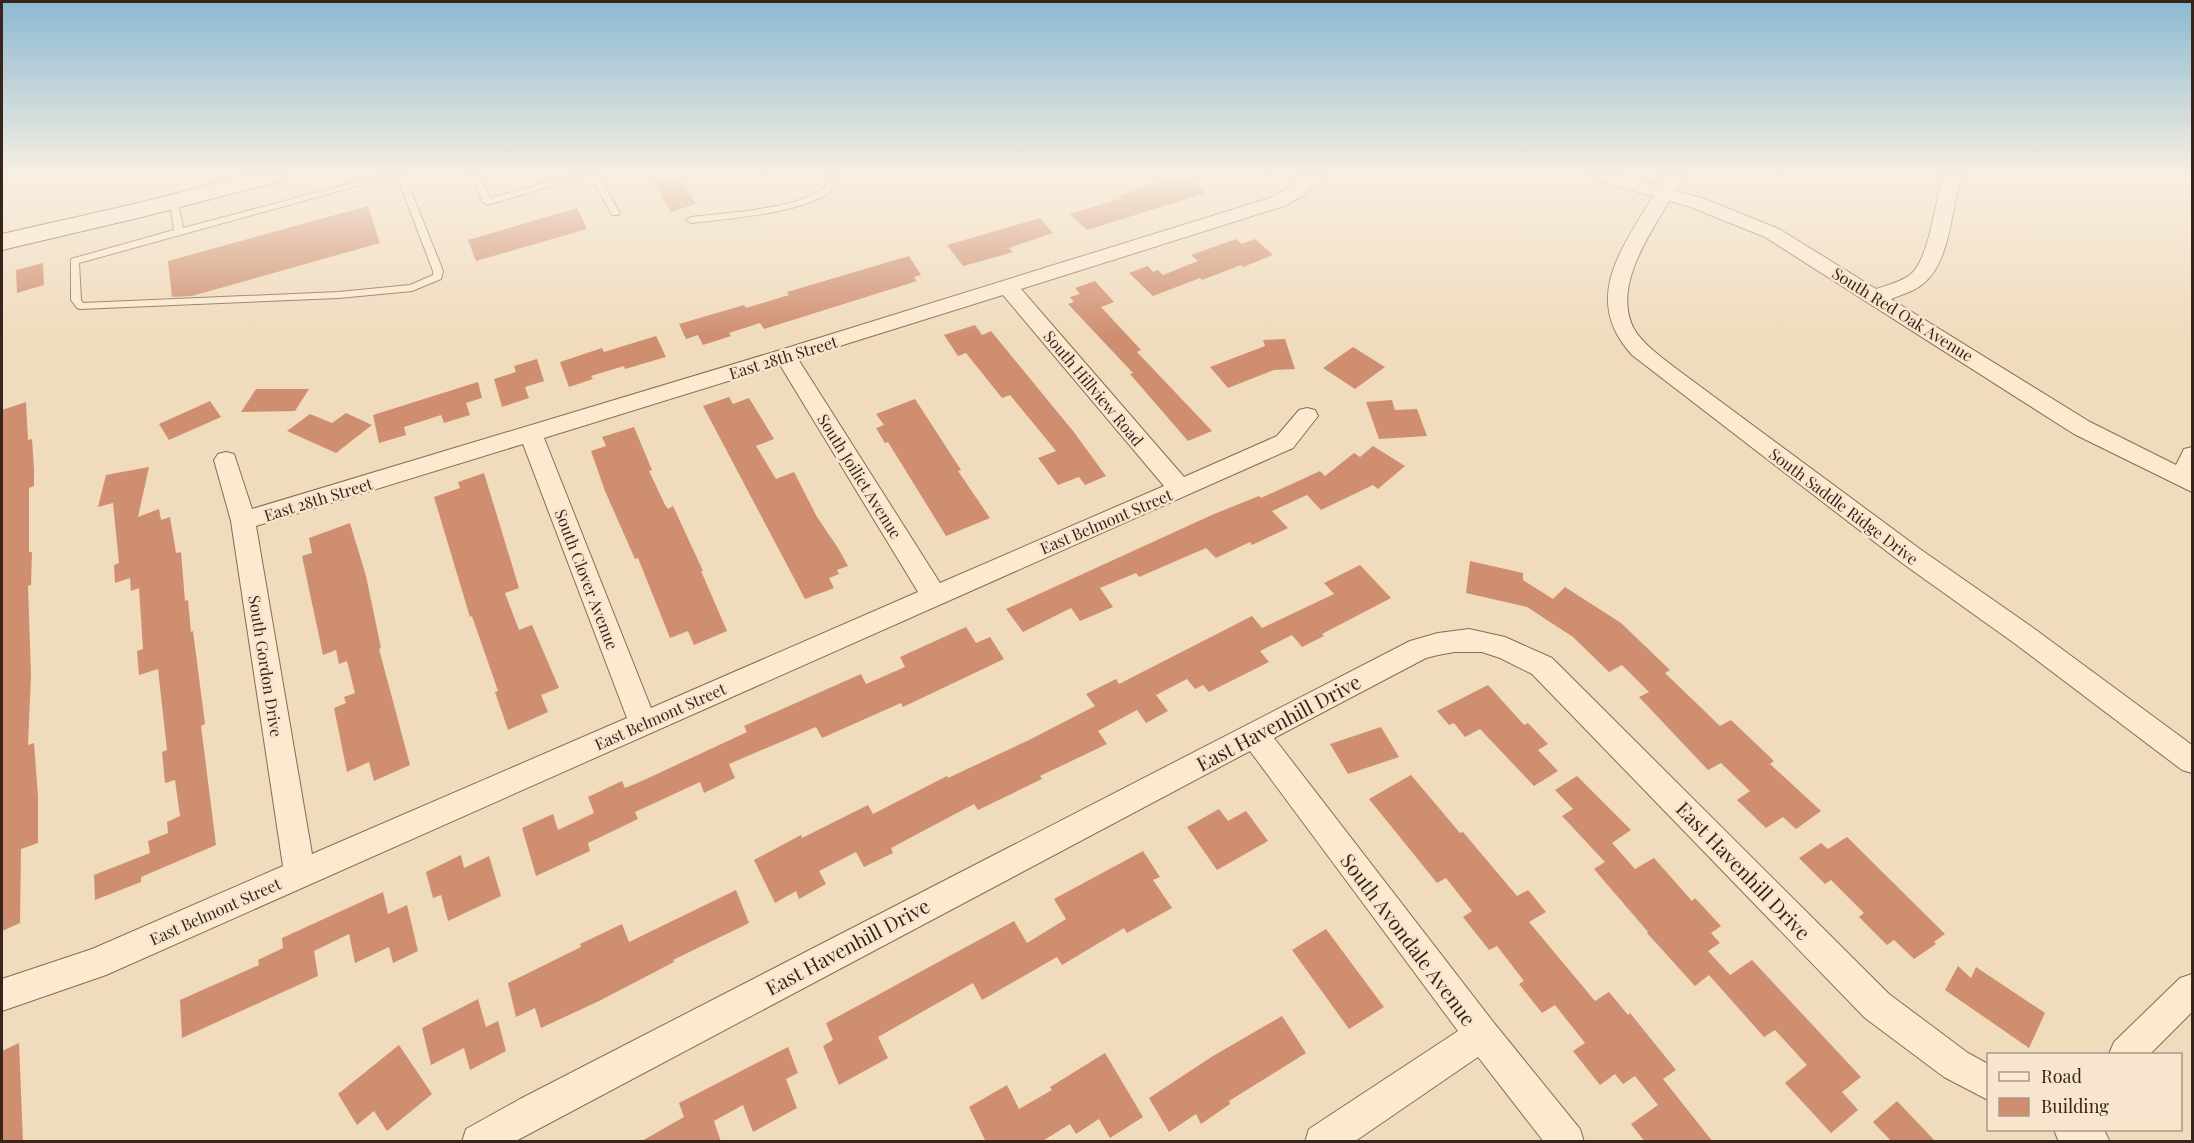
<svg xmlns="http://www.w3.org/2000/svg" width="2194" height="1143" font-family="'Playfair Display',serif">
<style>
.building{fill:#d08e71}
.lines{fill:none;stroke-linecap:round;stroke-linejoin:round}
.lane-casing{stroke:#896b55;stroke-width:2}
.street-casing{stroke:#896b55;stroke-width:2}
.secondary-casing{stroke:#6a4c39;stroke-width:2}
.lane{fill:#fbe9d0;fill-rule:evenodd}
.street{fill:#fbe9d0;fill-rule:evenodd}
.secondary{fill:#fbe9d0;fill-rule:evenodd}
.labels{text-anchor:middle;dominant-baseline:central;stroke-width:5;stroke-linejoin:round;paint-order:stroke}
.street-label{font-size:16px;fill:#37251b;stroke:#f7e6cd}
.near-street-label{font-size:20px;fill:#37251b;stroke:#f7e6cd}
</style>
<rect width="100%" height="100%" fill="#f0dbbd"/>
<g class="building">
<path d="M649,176H678L696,204L671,212Z"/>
<path d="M1180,176H1189L1206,193L1087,230L1070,214L1122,198L1119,195Z"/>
<path d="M368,206L380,243L192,296L172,297L168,261Z"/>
<path d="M577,208L587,229L476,261L468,240Z"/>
<path d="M1040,218L1053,233L1009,248L1013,252L993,258L963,266L947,245Z"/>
<path d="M1236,239L1242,244L1255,239L1273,255L1243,267L1241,265L1202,280L1200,278L1153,296L1129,273L1148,266L1153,272L1158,270L1163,275L1198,261L1191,255Z"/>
<path d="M909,256L921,275L914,277L917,281L764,329L760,323L729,333L731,336L703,345L698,335L686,339L679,324L744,305L746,308L789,295L787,292Z"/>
<path d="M43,263L44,285L17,293L16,270Z"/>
<path d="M1095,281L1114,302L1101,307L1141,350L1137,352L1212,431L1188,441L1130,374L1133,373L1068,304L1074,302L1070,297L1080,294L1075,288Z"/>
<path d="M975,325L982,335L991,331L1073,431L1106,476L1085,485L1079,477L1058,485L1038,458L1056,451L1010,395L1002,398L966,353L958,356L944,335Z"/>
<path d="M656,336L666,357L625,369L624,366L591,376L593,379L569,387L560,362L602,348L604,352Z"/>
<path d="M1285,339L1295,369L1274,370L1228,388L1210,367L1265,346L1263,340Z"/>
<path d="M1353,347L1385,367L1355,389L1323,368Z"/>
<path d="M537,359L544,381L525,387L529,398L502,407L494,379L516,372L514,366Z"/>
<path d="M478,382L482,398L466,403L470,415L444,423L441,415L404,427L406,435L379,443L373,415Z"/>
<path d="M256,389H309L295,411L241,412Z"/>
<path d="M729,397L733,404L749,398L774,439L756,446L776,479L794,472L817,517L838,548L848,566L837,570L839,574L829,578L834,588L805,599L703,406Z"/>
<path d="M915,399L961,470L958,471L990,518L946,536L888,442L885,443L876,428L884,425L876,414Z"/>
<path d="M1392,400L1395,410L1417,409L1427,436L1379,439L1366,402Z"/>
<path d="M210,401L221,417L169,440L159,424Z"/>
<path d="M26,402L28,440L32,439L34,469V486L29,488V552H32L31,585L28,586L31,675L28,745L34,743L38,797V843L21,849L20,923L2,931V410Z"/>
<path d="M346,413L372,425L336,453L287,431L310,414L332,423Z"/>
<path d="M634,427L652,470L649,471L665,505L668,509L673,506L703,571H701L727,631L694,645L688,631L670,638L638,558L635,559L605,491L591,451L606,446L602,437Z"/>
<path d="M1373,446L1405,466L1378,489L1373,485L1321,510L1307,495L1272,511L1288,528L1252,545L1250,542L1216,558L1206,548L1139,577L1136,573L1100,588L1113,607L1080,621L1071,608L1023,632L1006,609L1214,514L1259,496L1261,498L1320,471L1325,476L1354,453L1360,457Z"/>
<path d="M149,467L138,517L159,509L161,520L170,517L176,553L181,552L185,601L188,600L191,632L193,631L205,724L201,726L216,845L141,877V882L95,900L94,875L150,853L148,841L168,833L167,822L180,816L175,780L165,783L162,752L167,750L158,669L139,675L137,651L143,649L139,588L131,591L130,578L115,583L114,565L119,563L113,503L98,507L106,475Z"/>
<path d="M484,473L519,588L505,593L519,630L532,625L559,688L541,695L548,712L508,730L495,692L498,691L472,616L470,617L434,497L460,488L458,482Z"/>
<path d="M350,523L366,576L381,648L379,649L410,765L374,781L369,762L347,772L334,708L346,703L344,697L355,693L347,661L339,664L336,650L323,655L302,556L312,553L309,538Z"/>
<path d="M1470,561L1523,573V580L1553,599L1565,587L1621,623L1670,670L1665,673L1720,726L1731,720L1774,761L1770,764L1821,811L1796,829L1783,817L1766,828L1737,800L1750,791L1721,763L1708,770L1639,697L1649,692L1622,665L1609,672L1573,637L1527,607L1466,593Z"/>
<path d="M1360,565L1391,598L1322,634L1324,636L1302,647L1292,635L1260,651L1269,662L1209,692L1203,685L1195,689L1187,679L1156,695L1168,711L1146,723L1137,710L1098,731L1107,744L1040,776L1042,779L978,810L974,804L891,848L893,853L864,867L856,852L819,871L826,884L799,899L796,891L775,903L754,860L801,835L802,838L868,805L873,814L947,776L948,778L1029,740L1095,706L1086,694L1116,679L1119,684L1252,616L1262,628L1334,594L1324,583Z"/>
<path d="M966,627L976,643L990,637L1004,659L903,707L901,703L822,738L816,727L729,764L735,778L704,793L700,782L635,812L638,819L588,843L590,851L536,876L522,828L553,814L558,830L594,813L588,797L622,781L625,788L644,780L747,732L744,726L861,674L866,684L905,667L900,657Z"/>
<path d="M1488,685L1524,725L1528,723L1548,744L1538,750L1558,771L1534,786L1480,729L1465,737L1454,723L1449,725L1437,711Z"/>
<path d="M1381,727L1399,757L1348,774L1330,744Z"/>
<path d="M1411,775L1460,833L1463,832L1517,896L1528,890L1546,912L1529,922L1595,1001L1609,992L1628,1015L1630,1013L1676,1070L1663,1079L1713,1142H1645L1631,1124L1658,1105L1635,1076L1623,1084L1615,1074L1600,1085L1573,1051L1585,1043L1555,1005L1542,1013L1519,984L1524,981L1497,946L1489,950L1463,917L1472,911L1446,878L1437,883L1369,799Z"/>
<path d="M1577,776L1631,830L1612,843L1635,869L1654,858L1692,901L1695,898L1721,926L1711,933L1720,943L1708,951L1730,975L1752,960L1861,1077L1842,1092L1858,1110L1831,1133L1785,1083L1807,1065L1775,1030L1764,1037L1709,975L1695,986L1647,933L1648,932L1594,869L1605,862L1562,816L1573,809L1555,790Z"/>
<path d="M1219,809L1228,821L1246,811L1268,841L1217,870L1187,827Z"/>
<path d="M1847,837L1945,934L1934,942L1936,944L1914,959L1894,940L1887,945L1859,917L1864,913L1831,880L1825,884L1799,858L1821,843L1828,849Z"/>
<path d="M1143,851L1160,877L1153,880L1172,908L1127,933L1124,928L1062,965L1057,957L982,1000L973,983L878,1037L888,1058L839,1085L823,1046L833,1040L826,1023L1014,921L1027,943L1066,919L1054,899Z"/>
<path d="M461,855L464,868L489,856L501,896L448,921L441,895L433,898L426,872Z"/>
<path d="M736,890L749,923L673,960L674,962L599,1001L541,1028L535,1008L516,1017L508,983L581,947L580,944L622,924L629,942Z"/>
<path d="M383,892L388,914L407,905L418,951L393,963L389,947L355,963L349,934L314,951L318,976L182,1038L180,1000L259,965L258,960L283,948L282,938Z"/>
<path d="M1326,929L1384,1007L1349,1029L1292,950Z"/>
<path d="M1958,966L1971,978L1976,967L2045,1013L2029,1048L1945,990Z"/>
<path d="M478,999L486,1027L498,1021L506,1051L470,1070L464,1048L431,1065L422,1028Z"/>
<path d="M1282,1016L1306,1053L1229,1101L1230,1104L1201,1124L1196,1114L1169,1132L1149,1098L1213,1056Z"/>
<path d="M19,1043L23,1142H2V1051Z"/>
<path d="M399,1045L432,1094L387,1131L374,1111L357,1125L338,1094Z"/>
<path d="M788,1047L798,1073L786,1079L797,1108L753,1132L743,1105L714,1121L721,1142H640L684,1117L679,1103Z"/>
<path d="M1105,1053L1143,1117L1110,1138L1099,1119L1076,1134L1070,1124L1041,1142H986L969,1107L1007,1085L1019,1109L1052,1090L1050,1087Z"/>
<path d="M1897,1101L1936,1142H1892L1873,1122Z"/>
</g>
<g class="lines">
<g class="lane-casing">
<g id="lane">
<path d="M379,176H393L79,263L81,300L83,303L339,292L410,285L433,275V271L397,176H405L443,271L441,279L412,291L339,298L80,309L77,308L71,300V259L174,230L170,202L171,200L174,199L178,202L183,228Z"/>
<path d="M471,176H479L490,198L571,176H585L487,205L483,202Z"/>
<path d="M591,176H599L620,213L618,215H612Z"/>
<path d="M830,176H838C837,180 835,186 832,189C811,213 723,219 691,223L686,220L691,217C720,214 809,208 826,185C828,182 828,179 830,176Z"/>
</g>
</g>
<g class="street-casing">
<g id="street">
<path d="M1304,176H1324L1304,195L1284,206L1021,289L1184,477L1277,436L1299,410L1307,408L1315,410L1318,416L1293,448L106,975L2,1011V979L92,949L283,866L231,521L214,460L218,454L226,452L234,454L252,509L777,351L1270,198L1290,187ZM1003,295L1164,486L940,583L798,359ZM780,365L918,592L651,708L544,438ZM523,444L627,718L312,854L256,526Z"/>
<path d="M1591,176H1621L1658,186L1664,176H1682L1675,191L1702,198L1779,229L1876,289C1888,285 1901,282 1911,274C1930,257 1935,201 1943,176H1961C1952,207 1950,261 1925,282C1916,291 1903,294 1891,299L2090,422L2176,465L2184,449L2192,447V492L2074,434L1765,237L1688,206L1669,201C1649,236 1612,287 1634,329C1643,344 1660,356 1674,367L1920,549L2032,627L2192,745V773L2182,770L2014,643L1902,563L1632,355C1581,299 1622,249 1653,196L1593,180Z"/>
<path d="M1469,629L1505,637L1552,658L1889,994L1968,1053L1988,1064V1100L1944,1077L1865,1018L1532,674L1500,658L1482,652H1454L1438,655L1426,658L1274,738L1494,1023L1580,1129L1584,1142H1544L1478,1057L1354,1142H1305L1309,1129L1458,1031L1250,751L514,1142H462L466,1129L520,1099L1410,641L1438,633Z"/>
<path d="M2192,974V1012L2150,1054H2109L2114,1042L2180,978Z"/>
<path d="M2054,1130H2104L2109,1140L2059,1142Z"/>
</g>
</g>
<g class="secondary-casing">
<path id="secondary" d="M243,176H283L280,181L146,216L2,250V234L143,202Z"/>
</g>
<use href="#lane" class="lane"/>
<use href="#street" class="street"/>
<use href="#secondary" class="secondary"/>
</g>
<linearGradient id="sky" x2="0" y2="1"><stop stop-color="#8bb9d3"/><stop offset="0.52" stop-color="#f8efe1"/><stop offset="1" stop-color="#f8efe1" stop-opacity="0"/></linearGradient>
<rect width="2194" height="336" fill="url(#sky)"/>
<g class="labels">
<g class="street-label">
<text transform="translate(1903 314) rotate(32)">South Red Oak Avenue</text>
<text transform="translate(783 357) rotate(-17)">East 28th Street</text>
<text transform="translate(1094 388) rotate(50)">South Hillview Road</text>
<text transform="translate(860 476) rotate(58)">South Joiliet Avenue</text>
<text transform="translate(318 499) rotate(-17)">East 28th Street</text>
<text transform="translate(1844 506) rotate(37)">South Saddle Ridge Drive</text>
<text transform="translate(1106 521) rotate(-23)">East Belmont Street</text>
<text transform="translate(587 579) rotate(69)">South Clover Avenue</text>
<text transform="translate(266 666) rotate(81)">South Gordon Drive</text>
<text transform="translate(660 716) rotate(-24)">East Belmont Street</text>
<text transform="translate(215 911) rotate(-24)">East Belmont Street</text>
</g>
<g class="near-street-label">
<text transform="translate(1278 722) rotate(-28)">East Havenhill Drive</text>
<text transform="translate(1744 870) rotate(46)">East Havenhill Drive</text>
<text transform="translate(1409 939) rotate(53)">South Avondale Avenue</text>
<text transform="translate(847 946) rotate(-28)">East Havenhill Drive</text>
</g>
</g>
<rect width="2194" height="1143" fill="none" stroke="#37251b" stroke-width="6"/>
<rect x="1987" y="1053" width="195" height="78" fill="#f7e6cd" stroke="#aa9986" stroke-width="1.5"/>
<rect x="1999" y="1072" width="30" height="9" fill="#fbe9d0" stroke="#aa9986" stroke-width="1.5"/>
<text x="2041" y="1083" font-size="18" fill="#37251b">Road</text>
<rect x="1999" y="1098" width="30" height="18" fill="#d08e71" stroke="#aa9986" stroke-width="1.5"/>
<text x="2041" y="1113" font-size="18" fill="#37251b">Building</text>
</svg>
